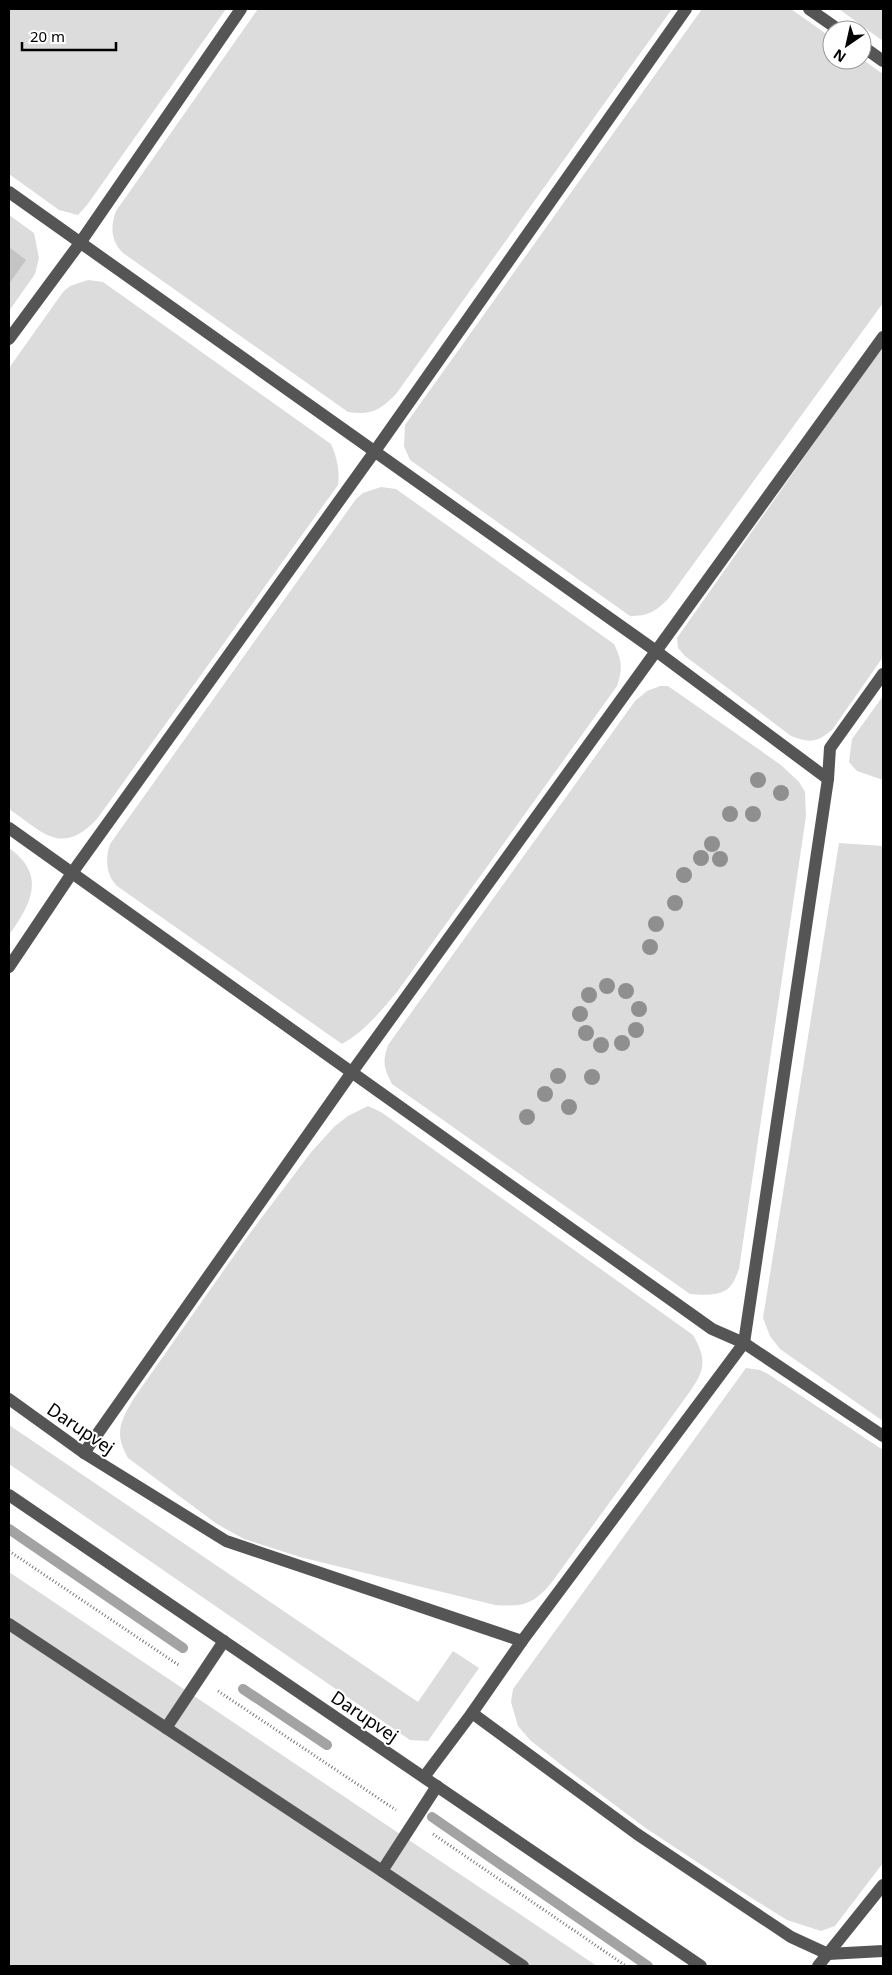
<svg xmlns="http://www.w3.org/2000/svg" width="892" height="1975" font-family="'Noto Sans',sans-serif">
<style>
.green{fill:#dcdcdc}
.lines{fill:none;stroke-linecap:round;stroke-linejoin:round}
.stream{stroke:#a3a3a3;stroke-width:10}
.building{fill:#c4c4c4}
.path{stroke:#777;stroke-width:3;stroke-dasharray:1 2.5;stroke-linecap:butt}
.minor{stroke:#555;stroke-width:12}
.tree{fill:#8f8f8f}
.labels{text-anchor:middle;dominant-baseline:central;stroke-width:4;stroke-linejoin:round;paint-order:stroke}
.street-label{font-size:18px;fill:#000;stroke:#fff}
</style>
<rect width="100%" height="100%" fill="#fff"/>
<g class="green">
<path d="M9,9H226L87,205L78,215L59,210L9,174Z"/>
<path d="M258,9H672L396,394C379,411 372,415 348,412L123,253C111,241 110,227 116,211Z"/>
<path d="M702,9H791L832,38V60L862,59L883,74V303L668,599C655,612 648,616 630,616L410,460L404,446L405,425Z"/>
<path d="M839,9H883V41Z"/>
<path d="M9,215L34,233L39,258L35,274L9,311Z"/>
<path d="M88,280L103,282L331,444C337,458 340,470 338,485L97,819C61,857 43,832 9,809V368L63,292L70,286Z"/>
<path d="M883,345V657L832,730C816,743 810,743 791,736L685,656L678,648L677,638Z"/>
<path d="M381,487L396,489L614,644C622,661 623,668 617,686L397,992C380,1012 365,1031 342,1044L117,886C106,875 105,859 110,844L356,499L363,493Z"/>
<path d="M660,686H668L781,765L799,782L805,792L806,816L739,1269C737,1274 735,1280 732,1284C724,1297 703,1295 690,1294L392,1084C384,1067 382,1063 388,1045L635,701L647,691Z"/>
<path d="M883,696V780L857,771L849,762L852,739Z"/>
<path d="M839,843L883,846V1421L780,1349L770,1336L763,1318Z"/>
<path d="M9,848C47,875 31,904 9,935Z"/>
<path d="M368,1106L381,1112L693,1335C706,1358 706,1368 691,1390L552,1582C533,1605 523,1607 495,1605L300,1557L244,1539L217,1524L128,1458C114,1433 120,1422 134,1398L250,1233L312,1151L335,1126L348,1116Z"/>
<path d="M746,1368L760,1370L768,1374L883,1450V1863L835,1926L821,1931L787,1920L750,1897L647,1829L564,1767L530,1740L518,1726L511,1702L513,1689Z"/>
<path d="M9,1425L418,1702L453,1651L479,1668L428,1741L410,1740L9,1464Z"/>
<path d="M9,1572L597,1966H9Z"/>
</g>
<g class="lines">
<g class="stream">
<path d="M9,1529L183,1648"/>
<path d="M243,1689L327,1745"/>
<path d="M432,1817L648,1966"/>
</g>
</g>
<path class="building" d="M9,247L26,260L9,284Z"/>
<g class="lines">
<g class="path">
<path d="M9,1551L180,1666"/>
<path d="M218,1691L396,1810"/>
<path d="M433,1834L626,1966"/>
</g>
<g class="minor">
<path d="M809,9L839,30"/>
<path d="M862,46L883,61"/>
<path d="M9,192L656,651L828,779"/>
<path d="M9,339L80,243L241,9"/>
<path d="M9,828L712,1329L744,1343L883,1436"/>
<path d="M9,967L72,873L375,451L686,9"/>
<path d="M9,1399L84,1453L226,1541L522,1641"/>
<path d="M84,1453L352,1072L883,337"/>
<path d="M9,1495L701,1966"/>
<path d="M9,1624L382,1871L523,1966"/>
<path d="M472,1713L637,1834L791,1937L828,1954L883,1951"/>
<path d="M166,1728L224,1641"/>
<path d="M424,1777L472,1713L522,1641L744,1343L828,779L830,748L883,674"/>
<path d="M382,1871L437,1786"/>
<path d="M818,1966L883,1885"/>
</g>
</g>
<g class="tree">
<circle cx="758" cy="780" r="8"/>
<circle cx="781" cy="793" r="8"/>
<circle cx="730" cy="814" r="8"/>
<circle cx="753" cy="814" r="8"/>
<circle cx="712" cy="844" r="8"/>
<circle cx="701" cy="858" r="8"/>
<circle cx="720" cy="859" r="8"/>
<circle cx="684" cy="875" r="8"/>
<circle cx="675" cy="903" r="8"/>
<circle cx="656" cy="924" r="8"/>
<circle cx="650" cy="947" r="8"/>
<circle cx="607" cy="986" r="8"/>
<circle cx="626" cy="991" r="8"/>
<circle cx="589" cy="995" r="8"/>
<circle cx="639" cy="1009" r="8"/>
<circle cx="580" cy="1014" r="8"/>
<circle cx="636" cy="1030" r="8"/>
<circle cx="586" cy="1033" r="8"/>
<circle cx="622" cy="1043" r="8"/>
<circle cx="601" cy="1045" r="8"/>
<circle cx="558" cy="1076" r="8"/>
<circle cx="592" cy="1077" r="8"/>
<circle cx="545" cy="1094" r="8"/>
<circle cx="569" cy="1107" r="8"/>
<circle cx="527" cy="1117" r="8"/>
</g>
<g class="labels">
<g class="street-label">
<text transform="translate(81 1428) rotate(34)">Darupvej</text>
<text transform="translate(365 1716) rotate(34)">Darupvej</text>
</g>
</g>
<rect width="892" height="1975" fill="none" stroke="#000000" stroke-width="20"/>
<g transform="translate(847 45) rotate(214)"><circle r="24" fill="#ffffff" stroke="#999999"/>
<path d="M0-4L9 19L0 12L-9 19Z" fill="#000000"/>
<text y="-8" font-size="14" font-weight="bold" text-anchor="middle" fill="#000000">N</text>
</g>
<path d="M22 42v8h94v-8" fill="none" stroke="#000000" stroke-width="2.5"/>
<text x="30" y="42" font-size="15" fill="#000000" stroke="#ffffff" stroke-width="4" paint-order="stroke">20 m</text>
</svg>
